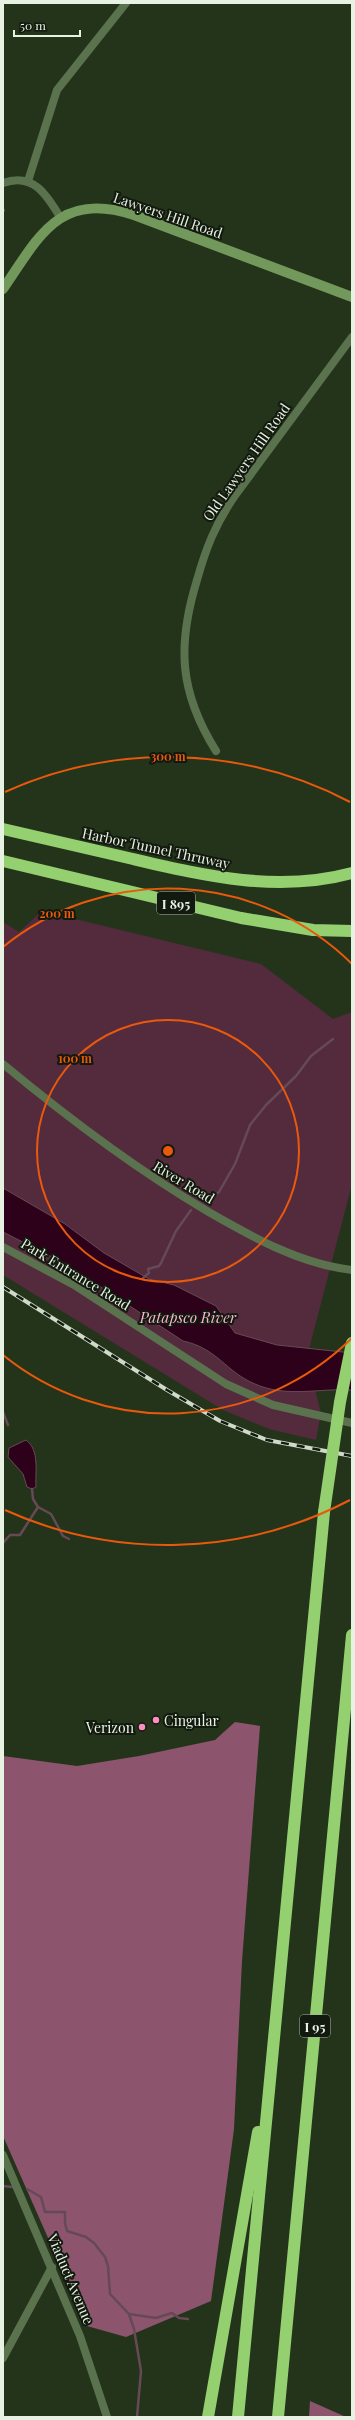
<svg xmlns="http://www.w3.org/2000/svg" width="355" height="2420" font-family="'Playfair Display',serif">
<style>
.green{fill:#542a3d}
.forest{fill:#8c556d}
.water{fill:#2e011a;stroke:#664956}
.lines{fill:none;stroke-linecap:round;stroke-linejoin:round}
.stream{stroke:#664956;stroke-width:2.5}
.street{stroke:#5a724d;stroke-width:8}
.secondary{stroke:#72985c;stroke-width:10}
.highway{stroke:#94cf70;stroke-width:12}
.rail-casing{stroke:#cfdac9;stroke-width:4}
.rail{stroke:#12190e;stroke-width:2.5;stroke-dasharray:8;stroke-linecap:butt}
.highway-bridge{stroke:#94cf70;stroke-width:12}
.ring{fill:none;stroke:#e8590c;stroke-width:2}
.poi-dot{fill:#fd8ec0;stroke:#12190e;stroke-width:1.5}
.labels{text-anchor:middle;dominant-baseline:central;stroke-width:4;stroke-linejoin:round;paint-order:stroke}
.shield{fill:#12190e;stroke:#a7b1a2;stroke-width:1}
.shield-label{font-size:13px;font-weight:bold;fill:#e7f2e2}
.street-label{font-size:14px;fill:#e7f2e2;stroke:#12190e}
.poi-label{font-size:14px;fill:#e7f2e2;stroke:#12190e;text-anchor:start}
.water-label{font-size:15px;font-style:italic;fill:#f9b4d0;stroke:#12190e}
.centre{fill:#e8590c;stroke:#12190e;stroke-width:2}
.ring-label{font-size:12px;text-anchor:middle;font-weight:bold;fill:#e8590c;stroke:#12190e;stroke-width:4;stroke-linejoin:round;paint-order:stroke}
</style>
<rect width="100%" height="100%" fill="#24341b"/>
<path class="green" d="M42,911L261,964L333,1019L352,1012V1184L307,1357L321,1413L316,1440L269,1429L223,1410L3,1275V922L19,932Z"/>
<g class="forest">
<path d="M235,1722L260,1726L242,1961L234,2129L211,2301L126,2337L87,2326L3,2136V1756L77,1766L139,1756L215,1740Z"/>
<path d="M310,2401L346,2417H309Z"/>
</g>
<g class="water">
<path d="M3,1188L65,1224L104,1253L149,1279L174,1285L216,1306L235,1333L277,1345L352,1353V1390C319,1388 287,1398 255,1384C226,1372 217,1348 183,1341L66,1264L3,1232Z"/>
<path d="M26,1440C40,1450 35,1473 36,1487L32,1489L27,1487L23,1474L8,1457L9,1448Z"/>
</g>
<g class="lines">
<g class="stream">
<path d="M3,212L4,210"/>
<path d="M207,1201L219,1192L235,1164L250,1125L266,1105L296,1076L311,1056L333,1039"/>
<path d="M143,1278L149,1273L148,1269L159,1266L161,1263L176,1231L191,1210"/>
<path d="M3,1412L8,1425"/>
<path d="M32,1489L33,1499L38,1507L51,1514L63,1536L69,1539"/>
<path d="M3,1543L10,1535H20L38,1507"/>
<path d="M3,2186L13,2187"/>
<path d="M27,2189L41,2197L45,2212H65V2223L67,2231L86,2237L94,2243L105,2257L108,2266L110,2294L129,2314L134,2329L141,2371L137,2417"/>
<path d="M129,2314L156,2318L172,2313L179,2318L188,2319"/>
</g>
<g class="street">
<path d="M28,181L57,90L126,3"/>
<path d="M3,183C33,172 47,195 60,217"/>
<path d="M216,751C179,692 177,645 197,580C206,548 215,525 234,497L352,337"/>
<path d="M3,1064C68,1118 134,1168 207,1211C252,1237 300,1264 352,1270"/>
<path d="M3,1247L74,1285L226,1384L273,1405L352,1423"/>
<path d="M3,2155L80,2336L107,2417"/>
<path d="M3,2358L52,2267"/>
</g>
<path class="secondary" d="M3,289C40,235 59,191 134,215L352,297"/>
<g class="highway">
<path d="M3,829C46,839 90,849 133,859C206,876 278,893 352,873"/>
<path d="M3,861L241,918L313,930L352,931"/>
<path d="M208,2417L258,2132"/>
<path d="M238,2417L324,1512"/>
<path d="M278,2417L352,1635"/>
</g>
<g class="rail-casing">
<path id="rail" d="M3,1287L167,1390L220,1421L267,1440L352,1456"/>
</g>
<use href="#rail" class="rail"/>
<path class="highway-bridge" d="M324,1512L340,1402L352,1343"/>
</g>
<g class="ring">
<circle cx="168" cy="1151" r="131"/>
<path d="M352 1338A262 262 0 0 1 3 1355M3 947A262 262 0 0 1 352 964"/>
<path d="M350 1500A394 394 0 0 1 5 1510M5 792A394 394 0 0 1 350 802"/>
</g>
<g class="poi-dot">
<circle cx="156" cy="1720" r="4"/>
<circle cx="142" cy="1727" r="4"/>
</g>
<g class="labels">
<g class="shield">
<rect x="157" y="892" width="38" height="22" rx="3"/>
<rect x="300" y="2015" width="30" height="22" rx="3"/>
</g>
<g class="shield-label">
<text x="176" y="903">I 895</text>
<text x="315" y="2026">I 95</text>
</g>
<g class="street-label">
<text transform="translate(168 215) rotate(19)">Lawyers Hill Road</text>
<text transform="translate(246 462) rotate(-55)">Old Lawyers Hill Road</text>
<text transform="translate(156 848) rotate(12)">Harbor Tunnel Thruway</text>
<text transform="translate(184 1182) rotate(31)">River Road</text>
<text transform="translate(76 1274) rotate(31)">Park Entrance Road</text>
<text transform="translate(71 2279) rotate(67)">Viaduct Avenue</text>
</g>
<g class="poi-label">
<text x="164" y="1720">Cingular</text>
<text x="134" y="1727" text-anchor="end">Verizon</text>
</g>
<g class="water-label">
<text x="188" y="1317">Patapsco River</text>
</g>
</g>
<circle cx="168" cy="1151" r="6" class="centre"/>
<g class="ring-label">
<text x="168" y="761">300 m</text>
<text x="57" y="918">200 m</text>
<text x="75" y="1063">100 m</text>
</g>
<rect width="355" height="2420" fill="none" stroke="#e7f2e2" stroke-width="8"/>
<path d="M14 30v6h66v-6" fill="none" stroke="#e7f2e2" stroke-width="2"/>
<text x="20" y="30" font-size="12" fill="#e7f2e2" stroke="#12190e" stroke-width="3" paint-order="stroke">50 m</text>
</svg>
